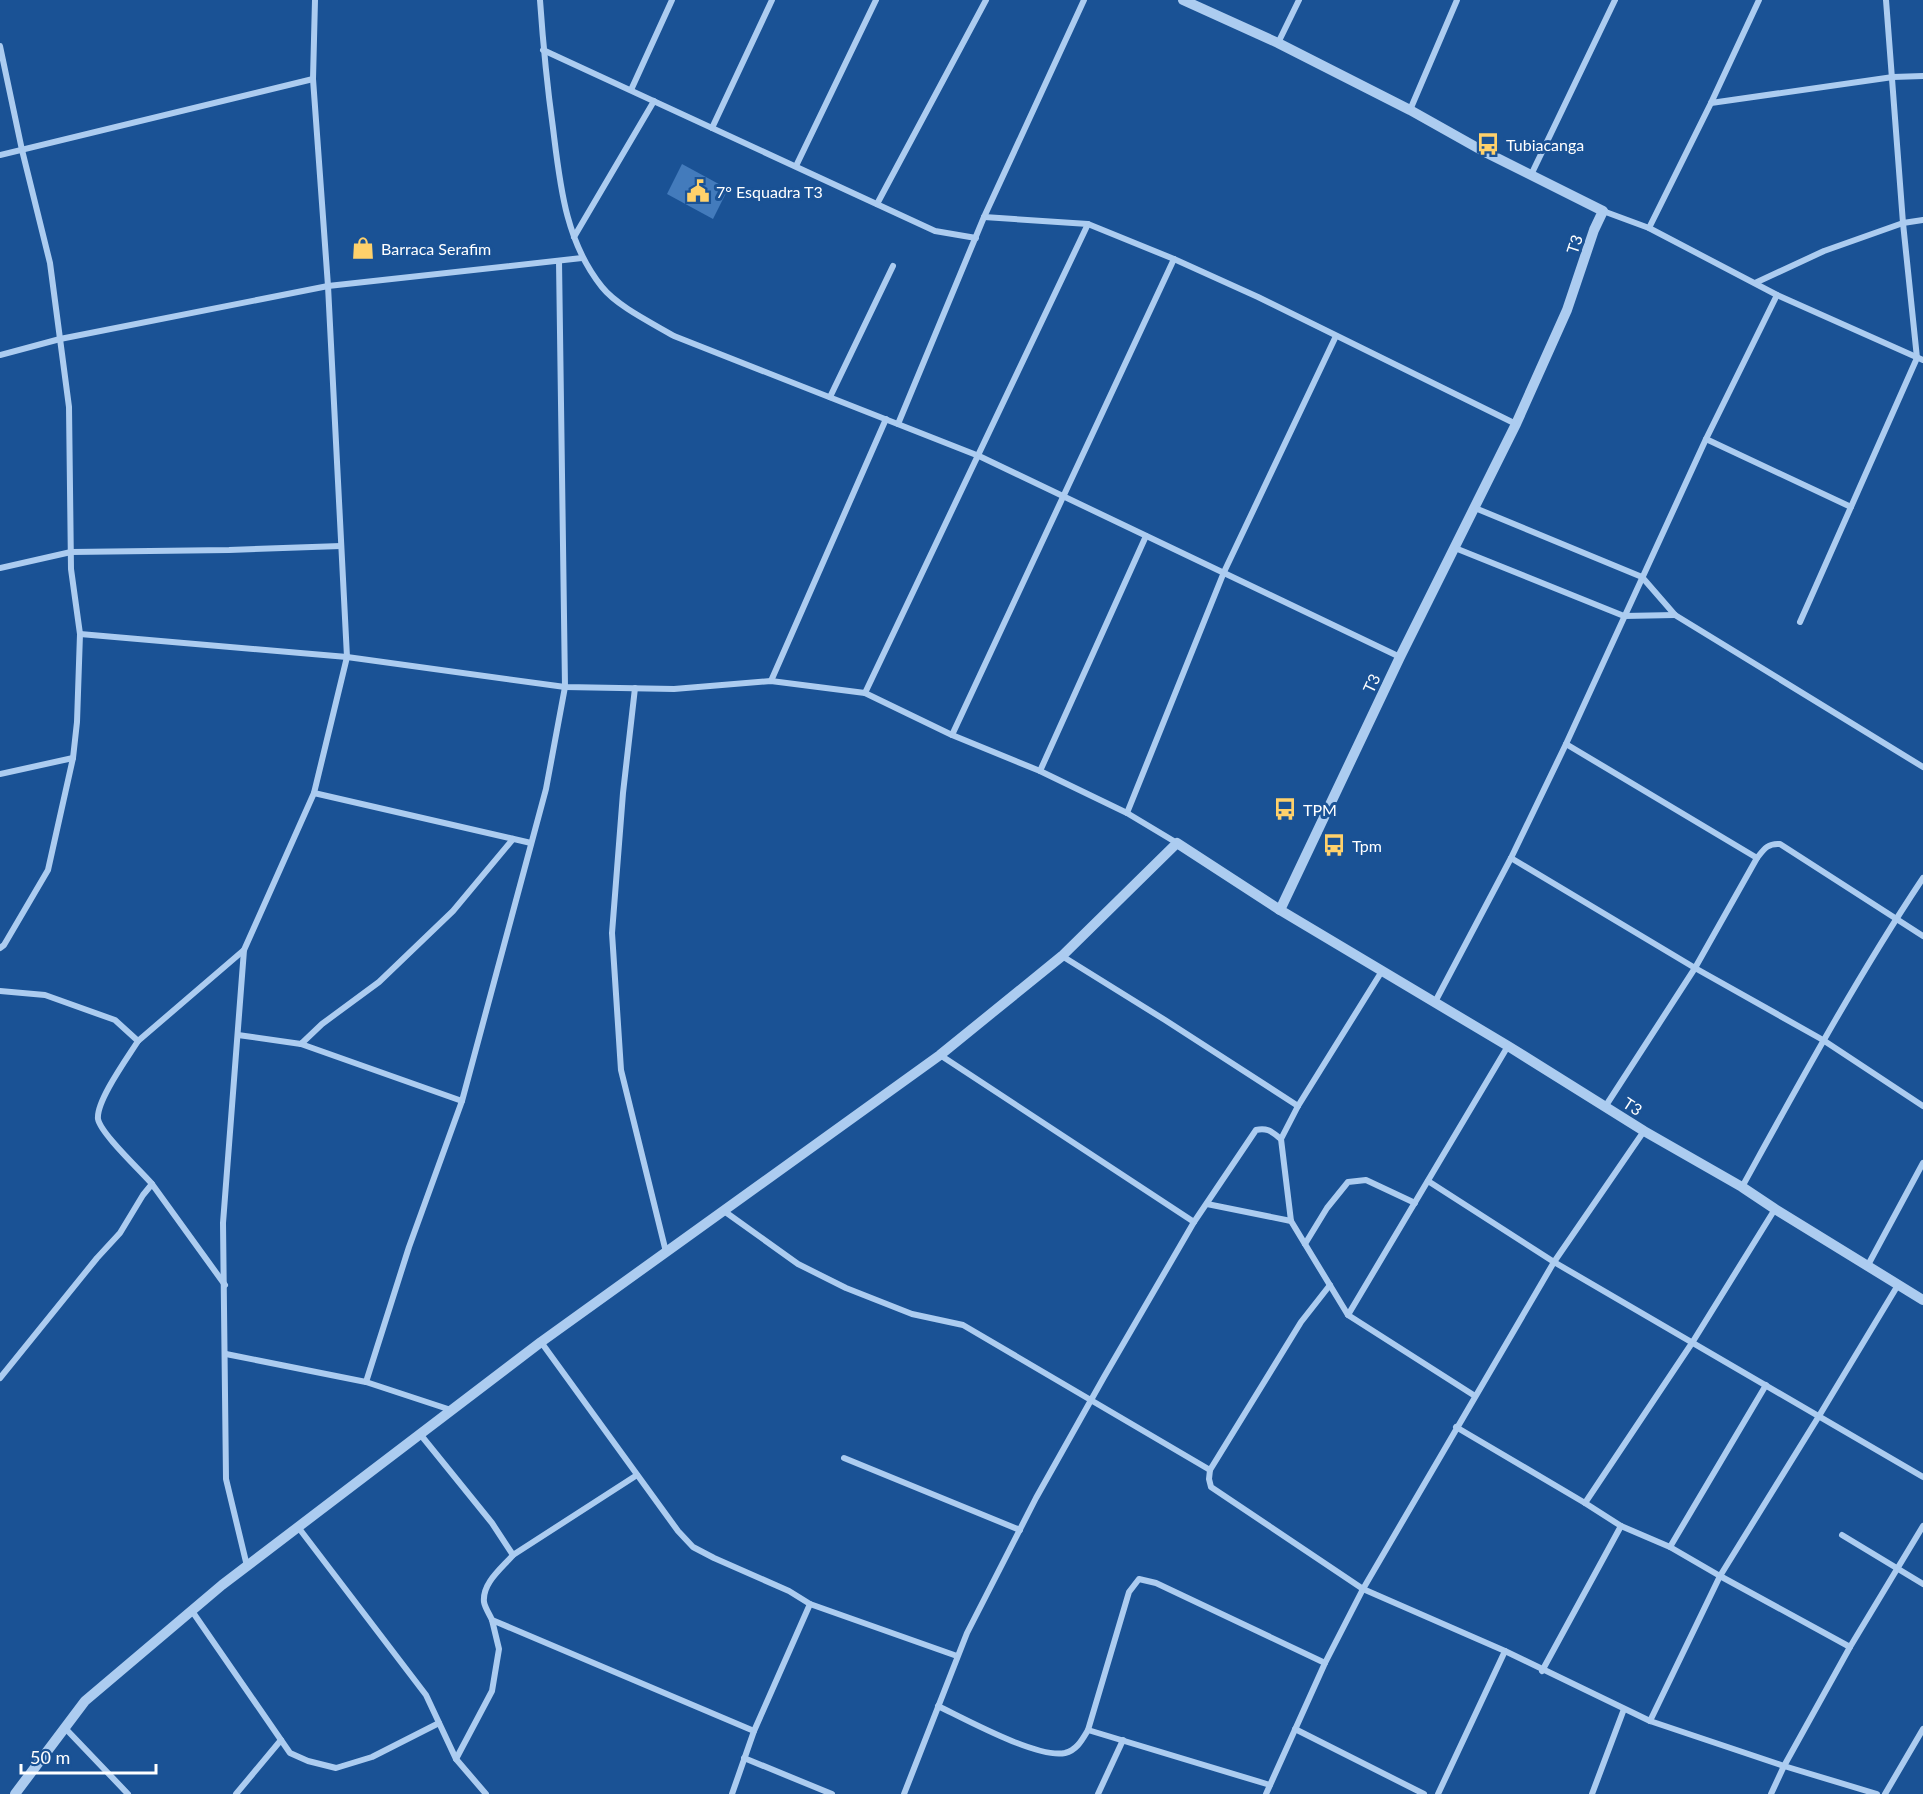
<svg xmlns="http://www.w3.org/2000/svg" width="1923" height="1794" font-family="Lato,sans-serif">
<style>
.building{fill:#437bbc}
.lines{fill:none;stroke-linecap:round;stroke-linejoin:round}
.minor{stroke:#acccf0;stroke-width:6}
.tertiary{stroke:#acccf0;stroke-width:10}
.labels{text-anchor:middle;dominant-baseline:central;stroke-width:6;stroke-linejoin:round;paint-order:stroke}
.poi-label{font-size:16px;fill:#fff;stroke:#1a5295;text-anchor:start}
.street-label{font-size:16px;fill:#fff;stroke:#1a5295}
</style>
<rect width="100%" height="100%" fill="#1a5295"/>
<path class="building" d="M682,164L728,189L713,219L667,194Z"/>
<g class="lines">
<g class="minor">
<path d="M540,0C543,43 547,85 553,128C560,184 565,241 602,287C617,306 652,323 674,336L979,456L1400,657"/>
<path d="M1278,43L1299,0"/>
<path d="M0,46L22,150L50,263L69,407L71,569L80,634L77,722L73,758L48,870L4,945L0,948"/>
<path d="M543,50L935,231L976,238"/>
<path d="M631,90L672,0"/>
<path d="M1711,103L1893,77L1923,76"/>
<path d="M1410,110L1457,0"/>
<path d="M712,128L772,0"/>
<path d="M0,155L313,79"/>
<path d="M796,166L876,0"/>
<path d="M1531,175L1615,0"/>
<path d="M877,204L986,0"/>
<path d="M1603,211L1649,228L1777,295L1923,360"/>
<path d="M984,217L1088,224L1174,259L1258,297L1516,424"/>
<path d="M1649,228L1711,103L1759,0"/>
<path d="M574,237L654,101"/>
<path d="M1755,283L1824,251L1903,223L1923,220"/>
<path d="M0,355L60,339L328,286L582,258"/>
<path d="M830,397L893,266"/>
<path d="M898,424L984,217L1084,0"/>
<path d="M1706,439L1851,507"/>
<path d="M1475,508L1642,577L1675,615L1923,767"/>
<path d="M1455,548L1624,616L1675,615"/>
<path d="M0,568L71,552L229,550L341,546"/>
<path d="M1800,622L1917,358L1903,223L1886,0"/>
<path d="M80,634L347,657L565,687L674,689L771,681L865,693L952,735L1040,771L1127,813L1177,843"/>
<path d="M771,681L886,419"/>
<path d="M635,688L623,793L612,933L621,1070L666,1252"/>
<path d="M865,693L1088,224"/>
<path d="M952,735L1174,259"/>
<path d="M1566,744L1757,858"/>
<path d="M1040,771L1146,536"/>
<path d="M0,774L73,758"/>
<path d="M314,793L531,843"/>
<path d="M1127,813L1224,572L1336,336"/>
<path d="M1511,858L1695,968L1823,1040L1923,1106"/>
<path d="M1062,956L1165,1020L1298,1106"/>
<path d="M0,991L45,995L115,1020L138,1041C128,1057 96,1101 98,1119C101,1134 141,1171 152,1184L143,1195L120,1233L97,1258L0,1378"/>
<path d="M1435,1002L1511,858L1566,744L1706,439L1777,295"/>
<path d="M238,1035L301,1044L322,1024L379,982L453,911L513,839"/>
<path d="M138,1041L244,950"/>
<path d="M301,1044L462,1101"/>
<path d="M940,1055L1194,1222"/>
<path d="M1605,1107L1695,968L1757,858C1764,849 1768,843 1780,844L1923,936"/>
<path d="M1281,1139L1291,1221L1348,1315L1475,1396"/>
<path d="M1428,1181L1554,1262L1923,1477"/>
<path d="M152,1184L225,1285"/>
<path d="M1742,1187C1800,1082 1857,977 1923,878"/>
<path d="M1207,1204L1291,1221"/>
<path d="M724,1211L798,1264L846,1288L912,1314L963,1325L1210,1470"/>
<path d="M1305,1244L1327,1208L1348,1182L1366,1180L1415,1203"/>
<path d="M1868,1265L1923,1163"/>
<path d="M1330,1285L1301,1322L1210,1470L1209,1479L1211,1487L1363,1589L1505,1651L1650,1721L1784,1766L1877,1794"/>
<path d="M1348,1315L1508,1046"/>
<path d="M541,1342L678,1531L693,1547L714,1558L789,1591L810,1604L957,1656"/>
<path d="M226,1354L366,1382L451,1410"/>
<path d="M366,1382L409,1247L462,1101L546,789L565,687L559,261"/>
<path d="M1456,1427L1585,1503L1621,1526L1670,1547L1720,1576L1850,1647"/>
<path d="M420,1434L492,1523L513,1555C502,1568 482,1583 484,1602C485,1608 490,1615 492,1620"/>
<path d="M844,1458L1020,1530"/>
<path d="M1585,1503L1692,1343L1775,1209"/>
<path d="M298,1527L426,1695L456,1759L486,1794"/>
<path d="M1842,1535L1923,1584"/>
<path d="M1670,1547L1766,1385"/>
<path d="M513,1555L637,1475"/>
<path d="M247,1566L226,1479L223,1223L244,950L314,793L347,657L328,286L313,79L315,0"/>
<path d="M192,1611L290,1753L308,1761L336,1768L372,1757L439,1723"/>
<path d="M1542,1671L1621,1526"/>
<path d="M938,1706C965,1719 1038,1759 1065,1753C1077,1750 1082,1740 1088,1730L1129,1592L1139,1579L1156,1583L1325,1663"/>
<path d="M1650,1721L1720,1576L1819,1416L1898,1285"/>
<path d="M65,1728L128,1794"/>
<path d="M1295,1729L1424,1794"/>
<path d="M1088,1730L1270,1785"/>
<path d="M744,1758L832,1794"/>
<path d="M456,1759L492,1691L499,1649L492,1620L754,1731"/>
<path d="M236,1794L281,1740"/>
<path d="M732,1794L754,1731L810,1604"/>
<path d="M904,1794L967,1633L1036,1498L1104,1377L1194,1222L1256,1130C1267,1127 1272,1132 1281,1139L1298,1106L1382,971"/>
<path d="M1098,1794L1123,1740"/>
<path d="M1266,1794L1325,1663L1363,1589L1554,1262L1644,1131"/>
<path d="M1438,1794L1505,1651"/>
<path d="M1592,1794L1624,1709"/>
<path d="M1771,1794L1784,1766L1850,1647L1923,1526"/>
<path d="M1885,1794L1923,1729"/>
</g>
<g class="tertiary">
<path d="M1183,0L1278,43L1410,110L1483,151L1603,211L1594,230L1567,310L1516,424L1400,657L1280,910L1508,1046L1644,1131L1742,1187L1775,1209L1923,1300"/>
<path d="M15,1794L85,1701L222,1585L541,1342L940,1055L1062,956L1177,843L1280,910"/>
</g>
</g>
<defs>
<g id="bus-bare" transform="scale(1.8)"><path d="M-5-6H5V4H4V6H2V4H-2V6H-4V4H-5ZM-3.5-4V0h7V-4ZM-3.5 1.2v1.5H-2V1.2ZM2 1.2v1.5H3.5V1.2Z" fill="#ffd16b" stroke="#1a5295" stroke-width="2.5" paint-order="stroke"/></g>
<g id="civic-bare" transform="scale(1.8)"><path d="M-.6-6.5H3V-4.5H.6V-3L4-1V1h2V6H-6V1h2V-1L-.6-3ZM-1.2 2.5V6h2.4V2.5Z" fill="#ffd16b" stroke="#1a5295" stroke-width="2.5" paint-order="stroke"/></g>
<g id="shop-bare" transform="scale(1.8)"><path d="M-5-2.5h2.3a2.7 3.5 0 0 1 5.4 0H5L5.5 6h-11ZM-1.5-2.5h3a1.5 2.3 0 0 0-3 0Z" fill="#ffd16b" stroke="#1a5295" stroke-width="2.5" paint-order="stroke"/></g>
</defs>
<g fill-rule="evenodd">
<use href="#bus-bare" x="1488" y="144"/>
<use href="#civic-bare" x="698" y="191"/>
<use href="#shop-bare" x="363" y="248"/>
<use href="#bus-bare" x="1285" y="809"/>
<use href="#bus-bare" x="1334" y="845"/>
</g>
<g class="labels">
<g class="poi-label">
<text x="1506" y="144">Tubiacanga</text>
<text x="716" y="191">7° Esquadra T3</text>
<text x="381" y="248">Barraca Serafim</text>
<text x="1303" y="809">TPM</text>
<text x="1352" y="845">Tpm</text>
</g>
<g class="street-label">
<text transform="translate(1574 244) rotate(-72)">T3</text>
<text transform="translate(1371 683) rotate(-65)">T3</text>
<text transform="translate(1633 1106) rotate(33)">T3</text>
</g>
</g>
<path d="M21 1764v9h135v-9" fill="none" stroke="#ffffff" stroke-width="3"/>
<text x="30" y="1764" font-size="18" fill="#ffffff" stroke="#1a5295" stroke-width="4.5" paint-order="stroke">50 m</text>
</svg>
